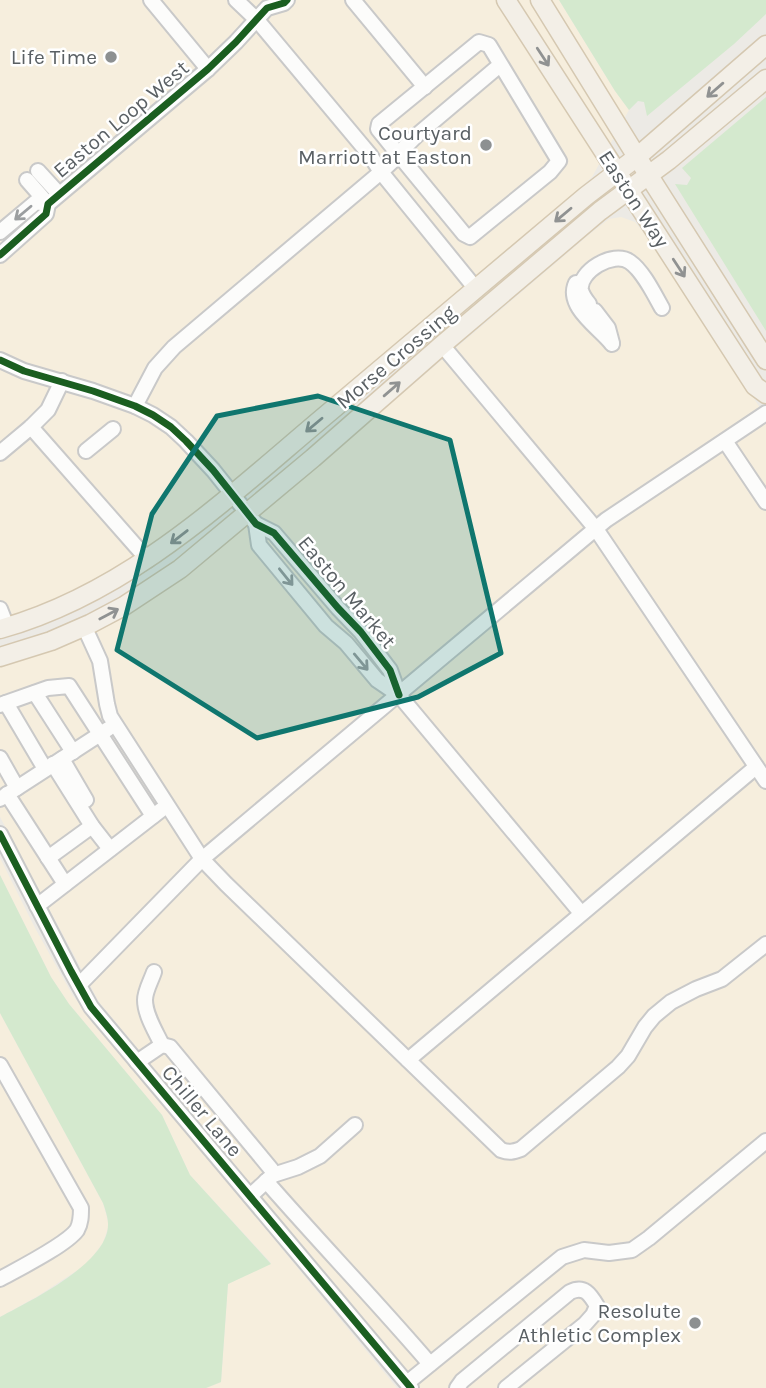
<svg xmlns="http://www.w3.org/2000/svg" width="766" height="1388" font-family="Karla,sans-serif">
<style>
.commercial{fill:#f6eedd}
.green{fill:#d4e9ce}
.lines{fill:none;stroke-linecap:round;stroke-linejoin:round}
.minor-casing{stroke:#c9c9c9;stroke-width:18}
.major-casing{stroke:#d5c8b1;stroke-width:21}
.minor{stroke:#fcfcfb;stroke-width:14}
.major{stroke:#f3efe7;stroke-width:18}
.cycleway-casing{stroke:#fff;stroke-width:11}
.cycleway{stroke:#1b5e20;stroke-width:7}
.oneway{stroke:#909292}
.oneway2{stroke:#9b9ea0}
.marked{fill:#0f766e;fill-opacity:0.2;stroke:#0f766e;stroke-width:5;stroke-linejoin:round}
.poi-dot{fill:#8d9091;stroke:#fff;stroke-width:2.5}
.labels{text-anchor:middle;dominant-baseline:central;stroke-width:5;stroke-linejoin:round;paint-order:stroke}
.poi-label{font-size:21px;fill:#5a6064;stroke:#fff;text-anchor:end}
.street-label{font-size:21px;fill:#5a6064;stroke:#fff}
</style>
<rect width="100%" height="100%" fill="#eceae5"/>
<g class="commercial">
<path d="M0,0H559L615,91L629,110L592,177L481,278L176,529L106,578L32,612L0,622Z"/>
<path d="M621,217L635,222L656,248L766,417V1388H420L99,1002L0,817V664L220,545L397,398L591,233L609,219Z"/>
<path d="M0,858L35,928L73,996L397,1388H206L221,1382L228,1284L271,1263L190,1175L162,1115L69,1004L51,977L0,875Z"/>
<path d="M0,1013L103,1203L109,1225L103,1243L87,1264L38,1296L0,1317Z"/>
</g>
<g class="green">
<path d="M559,0H766V14L734,44L647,116L644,102L638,101L629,110L615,91Z"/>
<path d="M766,97V331L675,184L687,185L691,178L682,168Z"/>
<path d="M0,875L51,977L69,1004L162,1115L190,1175L271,1264L228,1284L221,1382L206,1388H0V1317C30,1301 109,1263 108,1224C108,1217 105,1209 103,1203L0,1013Z"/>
</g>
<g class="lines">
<g class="minor-casing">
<g id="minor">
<path d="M151,0L208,69"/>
<path d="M353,0L425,87"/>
<path d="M38,171L59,194"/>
<path d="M27,180L48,204"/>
<path d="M0,232L36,202L48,204"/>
<path d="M0,255L46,214L48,204L208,69L236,42L267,8L284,3L287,0"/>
<path d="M576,283C565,307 600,328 612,344"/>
<path d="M476,289L381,172L399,155L378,129L379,124L479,42L489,45L559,161L550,172L470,237L464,234L399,155L405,147L416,136L500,65"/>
<path d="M589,304C586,300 582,295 581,290C578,272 613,250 630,262C643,271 654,294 662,308"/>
<path d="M595,311L608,328L612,343"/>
<path d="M442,345L596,529L766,781"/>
<path d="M0,360L24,371L93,391L135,406L153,415L171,427L186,441L213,470L256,524L274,533L338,608L361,632L390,670L399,695"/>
<path d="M135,406L155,368L174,347L381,172L370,155L257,20L236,0"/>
<path d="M31,427L148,560"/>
<path d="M725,441L766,502"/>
<path d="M86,451L113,429"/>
<path d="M0,453L31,427L48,410L62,381"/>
<path d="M256,524L259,545L326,626L346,643L377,680L399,695L581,913"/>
<path d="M0,609L7,627"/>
<path d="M84,626L100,661L107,704L110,716L202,859L226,884L501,1150C509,1153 513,1152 521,1149L618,1067L628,1056L645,1027L654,1016L671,1002L696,989L722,979L766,944"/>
<path d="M35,693L73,752"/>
<path d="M6,703L45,769"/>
<path d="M0,705L48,688L69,686L153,816"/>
<path d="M0,758L17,788"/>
<path d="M62,759L86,800"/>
<path d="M53,764L92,826L110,849"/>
<path d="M7,794L65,884"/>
<path d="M0,799L108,729"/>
<path d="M0,834L71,971L91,1007L411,1388"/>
<path d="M48,858L92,826"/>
<path d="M37,906L161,810"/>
<path d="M154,972C151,981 145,991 145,1000C145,1015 156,1032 162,1045"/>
<path d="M79,985L202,859L606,520L766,413"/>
<path d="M408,1060L756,767"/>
<path d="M137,1062L162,1045L170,1047L271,1169L273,1175L250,1196"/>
<path d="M0,1065L81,1208C81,1216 81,1223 77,1230C66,1245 18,1269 0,1279"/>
<path d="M273,1175L298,1167L320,1156L355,1125"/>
<path d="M266,1181C320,1243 377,1302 430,1364"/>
<path d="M407,1383L562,1257L584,1250L609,1253L632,1250L649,1238L766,1141"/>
<path d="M457,1388L462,1381L570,1292C584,1285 590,1294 597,1306L593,1315L585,1324L506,1388"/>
</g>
</g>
<g class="major-casing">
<g id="major">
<path d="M506,0L755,386L766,394"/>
<path d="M540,0L637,157L766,360"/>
<path d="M0,629C129,593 226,499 326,415C413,342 499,269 586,196L637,157L766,45"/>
<path d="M0,657L51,641L90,624L124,606L180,569L313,458L442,345L600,211L669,160L766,79"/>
</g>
</g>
<use href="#minor" class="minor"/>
<use href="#major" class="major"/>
<g class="cycleway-casing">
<g id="cycleway">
<path d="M0,255L46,214L48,204L208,69L236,42L267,8L284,3L287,0"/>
<path d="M0,360L24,371L93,391L135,406L153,415L171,427L186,441L213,470L256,524L274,533L338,608L361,632L390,670L399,695"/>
<path d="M0,834L71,971L91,1007L411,1388"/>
</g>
</g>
<use href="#cycleway" class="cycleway"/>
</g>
<defs><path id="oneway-shaft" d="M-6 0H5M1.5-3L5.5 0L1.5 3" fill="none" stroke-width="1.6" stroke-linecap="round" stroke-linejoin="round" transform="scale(1.75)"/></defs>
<g class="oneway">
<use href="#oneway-shaft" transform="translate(543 57) rotate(57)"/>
<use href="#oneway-shaft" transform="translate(715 90) rotate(139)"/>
<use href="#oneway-shaft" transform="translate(563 215) rotate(140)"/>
<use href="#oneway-shaft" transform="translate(679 268) rotate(57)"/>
<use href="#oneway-shaft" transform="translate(392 389) rotate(-41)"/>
<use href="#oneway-shaft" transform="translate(314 425) rotate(140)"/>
<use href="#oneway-shaft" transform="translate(179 537) rotate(142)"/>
<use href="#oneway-shaft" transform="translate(109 614) rotate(-28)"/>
</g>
<g class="oneway2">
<use href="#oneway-shaft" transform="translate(23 213) rotate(140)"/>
<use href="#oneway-shaft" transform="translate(286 577) rotate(51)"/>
<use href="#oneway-shaft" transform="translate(361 662) rotate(50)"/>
</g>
<path class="marked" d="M318,396L450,440L501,653L418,697L257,738L117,650L152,514L217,416Z"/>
<g class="poi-dot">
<circle cx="111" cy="57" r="7"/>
<circle cx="486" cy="145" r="7"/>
<circle cx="695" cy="1323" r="7"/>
</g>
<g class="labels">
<g class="poi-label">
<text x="97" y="57">Life Time</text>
<text x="472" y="133">Courtyard<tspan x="472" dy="24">Marriott at Easton</tspan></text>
<text x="681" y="1311">Resolute<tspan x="681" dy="24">Athletic Complex</tspan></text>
</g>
<g class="street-label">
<text transform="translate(121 119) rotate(-40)">Easton Loop West</text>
<text transform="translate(634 199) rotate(57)">Easton Way</text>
<text transform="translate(396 357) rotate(-40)">Morse Crossing</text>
<text transform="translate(347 592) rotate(50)">Easton Market</text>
<text transform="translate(202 1111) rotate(50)">Chiller Lane</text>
</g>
</g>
</svg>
